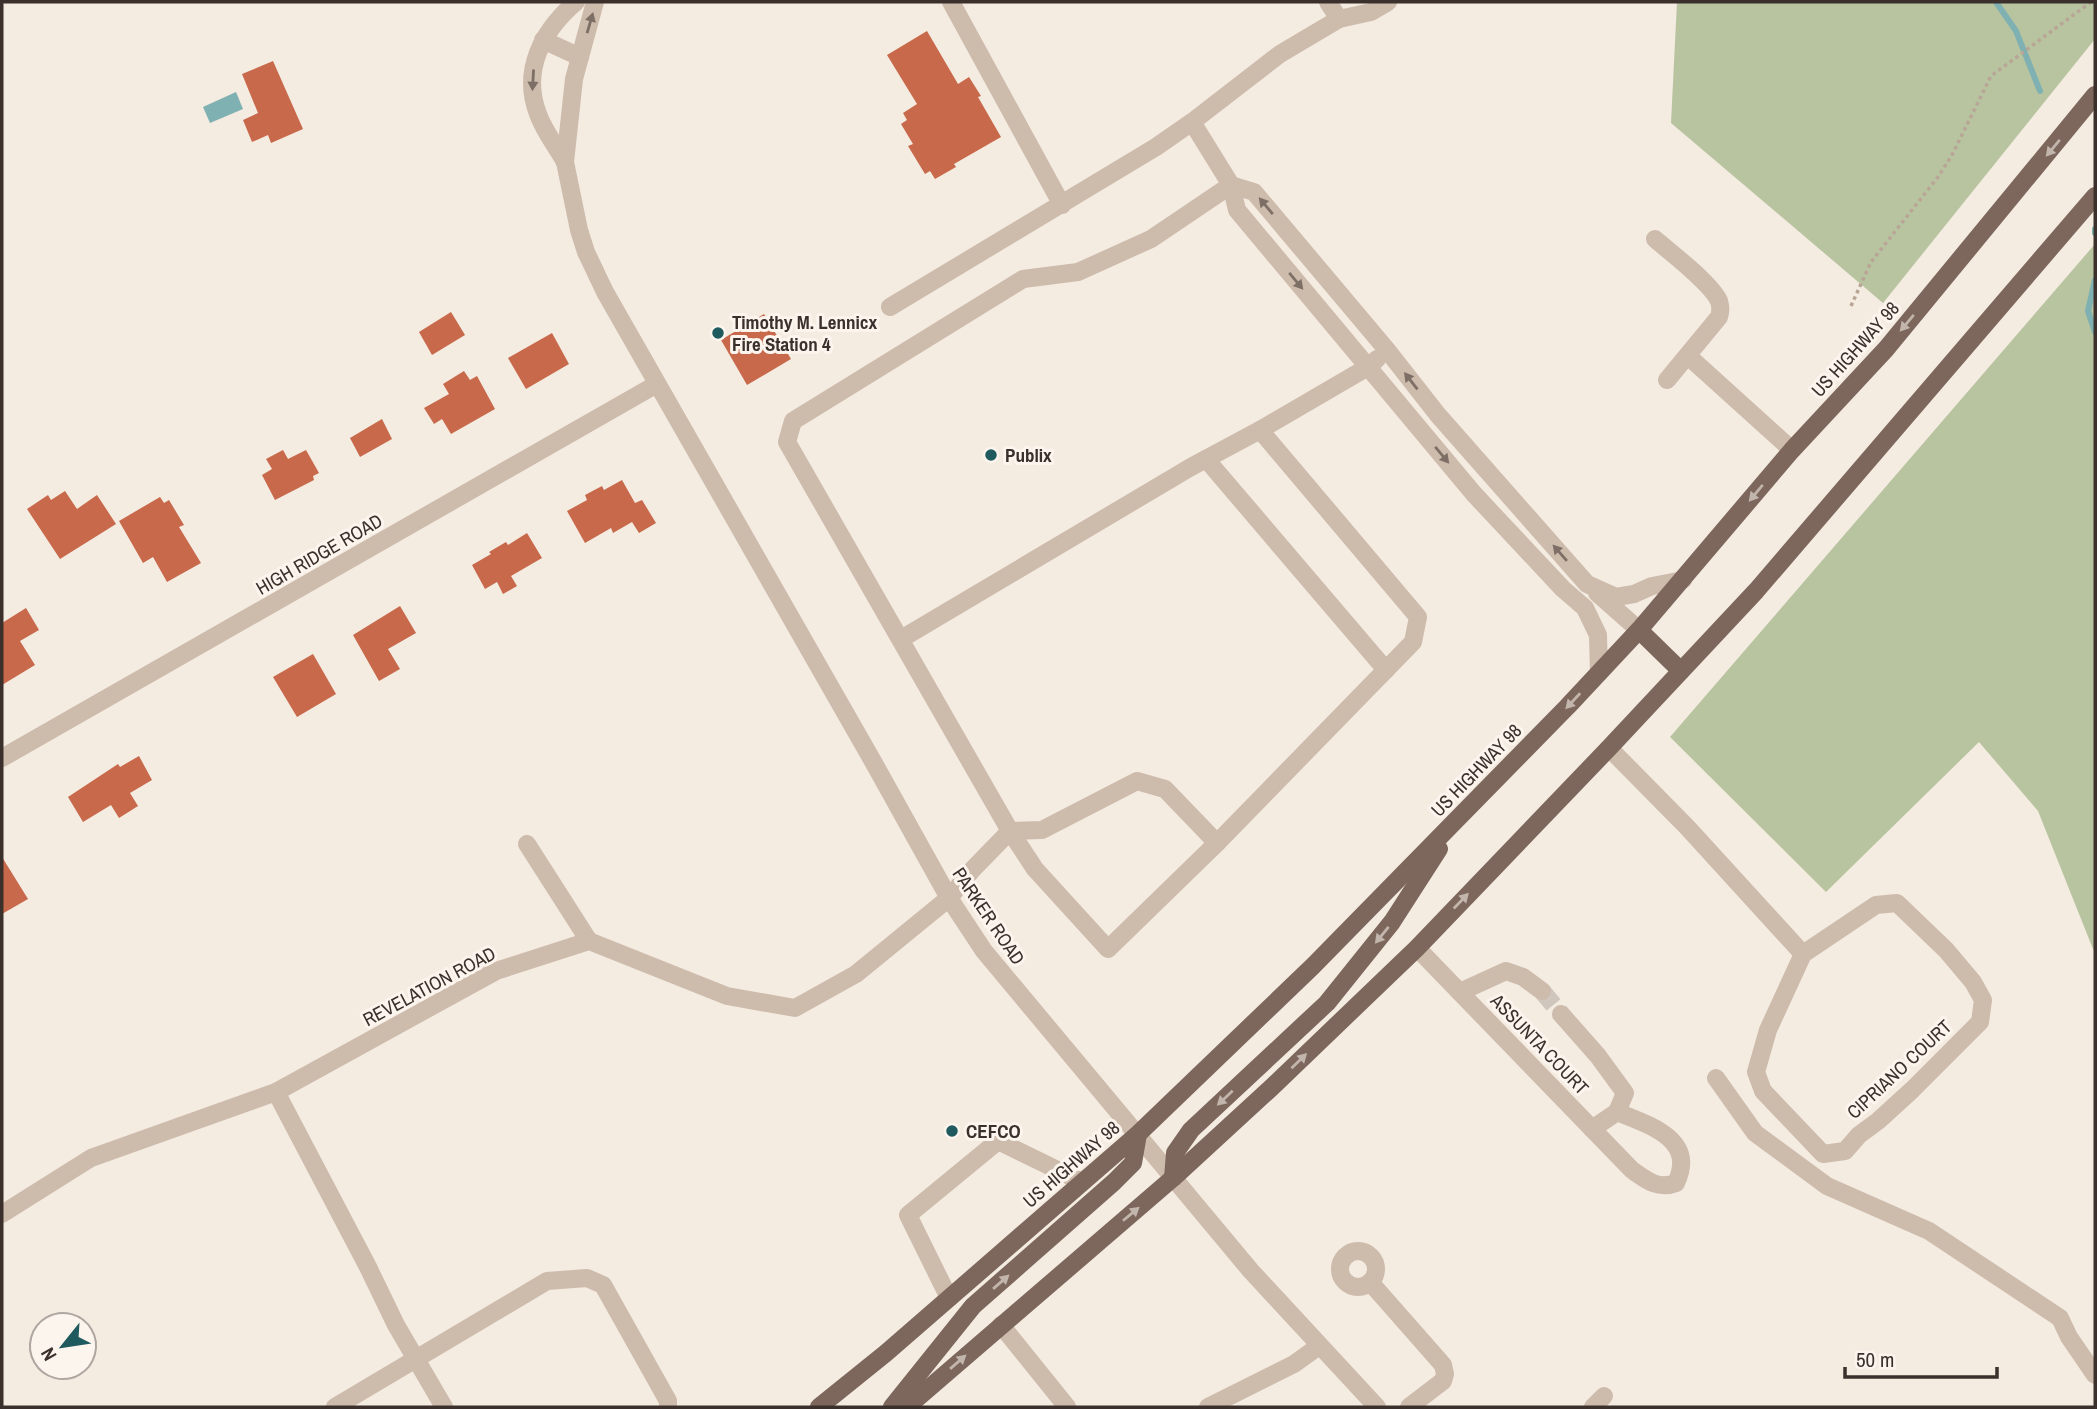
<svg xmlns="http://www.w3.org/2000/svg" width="2097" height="1409" font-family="'Archivo Narrow',sans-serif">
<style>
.green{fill:#b8c4a0}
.water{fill:#7fb0b2}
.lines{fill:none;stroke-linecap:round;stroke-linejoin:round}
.stream{stroke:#7fb0b2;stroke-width:6}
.building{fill:#c8694b}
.minor-tunnel{stroke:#cfc6bd;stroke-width:18;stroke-dasharray:18 9;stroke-linecap:butt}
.path{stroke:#b9a596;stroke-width:3.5;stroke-dasharray:3.5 3.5;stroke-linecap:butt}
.minor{stroke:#cdbbac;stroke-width:18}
.major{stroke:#7d675c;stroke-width:18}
.oneway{fill:#7d6f65}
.oneway2{fill:#c2b5ac}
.poi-dot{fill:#1f5a5e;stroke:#fbf5ee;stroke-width:2.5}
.labels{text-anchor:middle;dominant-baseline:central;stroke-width:6;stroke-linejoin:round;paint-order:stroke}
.poi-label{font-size:19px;font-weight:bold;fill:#3b302b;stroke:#fbf5ee;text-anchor:start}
.street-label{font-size:19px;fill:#3b302b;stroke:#fbf5ee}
</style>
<rect width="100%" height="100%" fill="#f4ebe1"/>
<g class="green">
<path d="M1677,2H2095V39L1883,303L1671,123Z"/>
<path d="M2095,244V954L2038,811L1979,742L1826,892L1670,737Z"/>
</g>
<path class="water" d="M236,92L243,109L210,123L203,107Z"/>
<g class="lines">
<g class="stream">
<path d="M1996,2L2016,31L2040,91"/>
<path d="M2095,229V233"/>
<path d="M2095,280L2088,311L2095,332"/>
</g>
</g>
<g class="building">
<path d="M927,31L958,84L969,77L981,96L978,97L1001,137L954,164L956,167L935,179L930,171L925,174L908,146L913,144L901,124L907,120L903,113L917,104L887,55Z"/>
<path d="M273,61L303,129L271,143L268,135L252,142L243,120L258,113L242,74Z"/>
<path d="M451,312L465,335L432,355L419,332Z"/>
<path d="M764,314L791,359L747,385L721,340Z"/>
<path d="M552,333L569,364L526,389L508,358Z"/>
<path d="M464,371L470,380L477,376L495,409L451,434L442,419L434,424L424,408L449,394L443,384Z"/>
<path d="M382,419L392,439L360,457L350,438Z"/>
<path d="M283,450L288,459L306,450L319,473L313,476L314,480L275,500L262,475L272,469L266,459Z"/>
<path d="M622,480L635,503L642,500L656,523L639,533L632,522L613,533L611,528L585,543L567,511L587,500L585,495L602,486L604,490Z"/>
<path d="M65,491L77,509L97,495L116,524L60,559L27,509L48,495L51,500Z"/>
<path d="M160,497L164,503L169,500L184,525L179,527L201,563L167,582L153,557L143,563L119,521Z"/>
<path d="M527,533L542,558L511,576L517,586L503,594L497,582L485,589L472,565L491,554L489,552L506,542L508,545Z"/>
<path d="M400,606L416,633L388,649L400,669L379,681L353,635Z"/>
<path d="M26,608L39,630L20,641L35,665L2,685V623Z"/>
<path d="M313,654L336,694L297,717L273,677Z"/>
<path d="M139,756L152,780L130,793L138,806L119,818L111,805L83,822L68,797L118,764L120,767Z"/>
<path d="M2,857L28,899L2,914Z"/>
</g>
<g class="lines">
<path class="minor-tunnel" d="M1542,991L1561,1014"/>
<path class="path" d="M1851,306L1871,262L1938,177L1952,155L1991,76L2091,2"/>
<g class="minor">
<path d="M595,2L574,79L565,162L579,230L586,252L605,292L875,765L949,898L984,951L1251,1271L1377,1407"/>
<path d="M951,2L1062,205"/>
<path d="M1328,2L1339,19L1280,54L1192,122L1231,185L1237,210L1474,494L1563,589L1585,608L1598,635L1599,673"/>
<path d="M1339,19L1371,12L1388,2"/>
<path d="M543,40L580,57"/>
<path d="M565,162C556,146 544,131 538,114C521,70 543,30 576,2"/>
<path d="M1655,239C1671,253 1711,283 1719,301C1721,307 1721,311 1719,317L1667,380"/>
<path d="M890,307L1156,147L1192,122"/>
<path d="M1688,356L1792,450"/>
<path d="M1260,430L1368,367L1377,359"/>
<path d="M1206,459L1386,670"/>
<path d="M1597,593L1639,630"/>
<path d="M901,639L1191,467L1260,430L1418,617L1413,642L1217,843L1165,789L1137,781L1042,830L1010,831"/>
<path d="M1608,749L1613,752L1687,827L1803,954"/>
<path d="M2,758L657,384"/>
<path d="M1010,831L1035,869L1108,949L1217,843"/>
<path d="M527,844L589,941"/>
<path d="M1897,903L1946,950L1973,982L1983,1000L1980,1022L1912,1090L1878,1121L1859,1135L1845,1151L1823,1154L1763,1091L1756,1072L1768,1030L1803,954L1876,905Z"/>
<path d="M1417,948L1632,1170C1646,1180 1658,1190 1676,1183C1697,1139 1649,1125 1617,1112"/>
<path d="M1460,992L1506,971L1523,977L1542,991"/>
<path d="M1561,1014L1598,1056L1625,1093L1617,1112L1592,1129"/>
<path d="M1716,1078L1755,1133L1827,1186L1929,1231L2060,1318L2069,1337L2095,1375"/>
<path d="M276,1092L368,1267L396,1325L444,1407"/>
<path d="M2,1214L91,1158L276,1092L496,971L589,941L727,996L795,1008L856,974L949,898L972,870L1010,831L787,442L793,421L1023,279L1078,272L1151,239L1231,185L1254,192L1387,350L1438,415L1587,584L1616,597L1634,594L1652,586L1683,580"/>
<circle cx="1358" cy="1269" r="18"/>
<path d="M1370,1282L1443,1365L1445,1374L1443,1381L1409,1407"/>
<path d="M949,1298L908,1215L998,1141L1082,1182"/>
<path d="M1001,1325L1067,1407"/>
<path d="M335,1407L547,1281L587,1278L603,1285L668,1401V1407"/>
<path d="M1208,1407L1294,1364L1319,1346"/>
<path d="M1593,1407L1604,1396"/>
</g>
<g class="major">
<path d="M1639,630L1681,671"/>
<path d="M1173,1178L1175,1153L1191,1130L1327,1003L1392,922L1439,849"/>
<path d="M819,1407L886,1353L1138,1134L1313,966L1568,706L1639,630L1792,450L1886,349L2095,95"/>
<path d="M892,1407L973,1306L1114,1182L1133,1163L1138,1134"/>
<path d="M907,1407L1173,1178L1271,1088L1417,948L1608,749L1756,591L2095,196"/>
</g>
</g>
<defs><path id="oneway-solid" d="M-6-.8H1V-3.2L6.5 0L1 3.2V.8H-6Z" transform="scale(1.75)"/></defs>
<g class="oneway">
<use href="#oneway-solid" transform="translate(590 23) rotate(-74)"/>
<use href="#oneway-solid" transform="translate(533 80) rotate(93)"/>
<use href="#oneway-solid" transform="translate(1266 206) rotate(-130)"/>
<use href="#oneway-solid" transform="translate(1296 281) rotate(50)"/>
<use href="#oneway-solid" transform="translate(1411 381) rotate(-128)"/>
<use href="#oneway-solid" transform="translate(1442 455) rotate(50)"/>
<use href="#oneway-solid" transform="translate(1560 553) rotate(-131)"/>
</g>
<g class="oneway2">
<use href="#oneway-solid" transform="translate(2053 148) rotate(130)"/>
<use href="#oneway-solid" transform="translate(1907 323) rotate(130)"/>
<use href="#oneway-solid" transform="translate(1756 493) rotate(130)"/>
<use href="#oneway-solid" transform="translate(1573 701) rotate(133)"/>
<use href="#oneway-solid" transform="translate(1461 901) rotate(-46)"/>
<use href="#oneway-solid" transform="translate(1382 935) rotate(129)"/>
<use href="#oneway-solid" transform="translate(1299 1061) rotate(-44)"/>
<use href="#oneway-solid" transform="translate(1225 1098) rotate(137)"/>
<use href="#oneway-solid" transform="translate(1131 1214) rotate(-40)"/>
<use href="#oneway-solid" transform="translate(1001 1282) rotate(-41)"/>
<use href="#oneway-solid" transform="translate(958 1362) rotate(-41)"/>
</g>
<g class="poi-dot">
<circle cx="718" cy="333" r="7"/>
<circle cx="991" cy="455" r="7"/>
<circle cx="952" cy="1131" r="7"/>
</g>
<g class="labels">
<g class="poi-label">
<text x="732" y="322">Timothy M. Lennicx<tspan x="732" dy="22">Fire Station 4</tspan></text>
<text x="1005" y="455">Publix</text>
<text x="966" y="1131">CEFCO</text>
</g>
<g class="street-label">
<text transform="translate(1855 349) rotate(-48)">US HIGHWAY 98</text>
<text transform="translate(319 554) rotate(-30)">HIGH RIDGE ROAD</text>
<text transform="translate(1476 770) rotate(-46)">US HIGHWAY 98</text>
<text transform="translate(989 916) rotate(56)">PARKER ROAD</text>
<text transform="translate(429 986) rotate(-28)">REVELATION ROAD</text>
<text transform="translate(1540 1044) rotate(46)">ASSUNTA COURT</text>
<text transform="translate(1899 1069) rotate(-43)">CIPRIANO COURT</text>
<text transform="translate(1071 1164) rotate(-41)">US HIGHWAY 98</text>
</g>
</g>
<rect width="2097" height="1409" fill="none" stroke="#3b302b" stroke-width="7"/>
<g transform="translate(63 1346) rotate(240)"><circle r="33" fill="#fbf5ee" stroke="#aea6a0" stroke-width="2"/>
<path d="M0-5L12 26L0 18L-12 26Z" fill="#1f5a5e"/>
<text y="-10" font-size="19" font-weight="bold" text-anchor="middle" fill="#3b302b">N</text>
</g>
<path d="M1845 1367v10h152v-10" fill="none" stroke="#3b302b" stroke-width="3.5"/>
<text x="1856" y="1367" font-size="21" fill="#3b302b" stroke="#fbf5ee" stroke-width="5" paint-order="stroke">50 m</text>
</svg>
